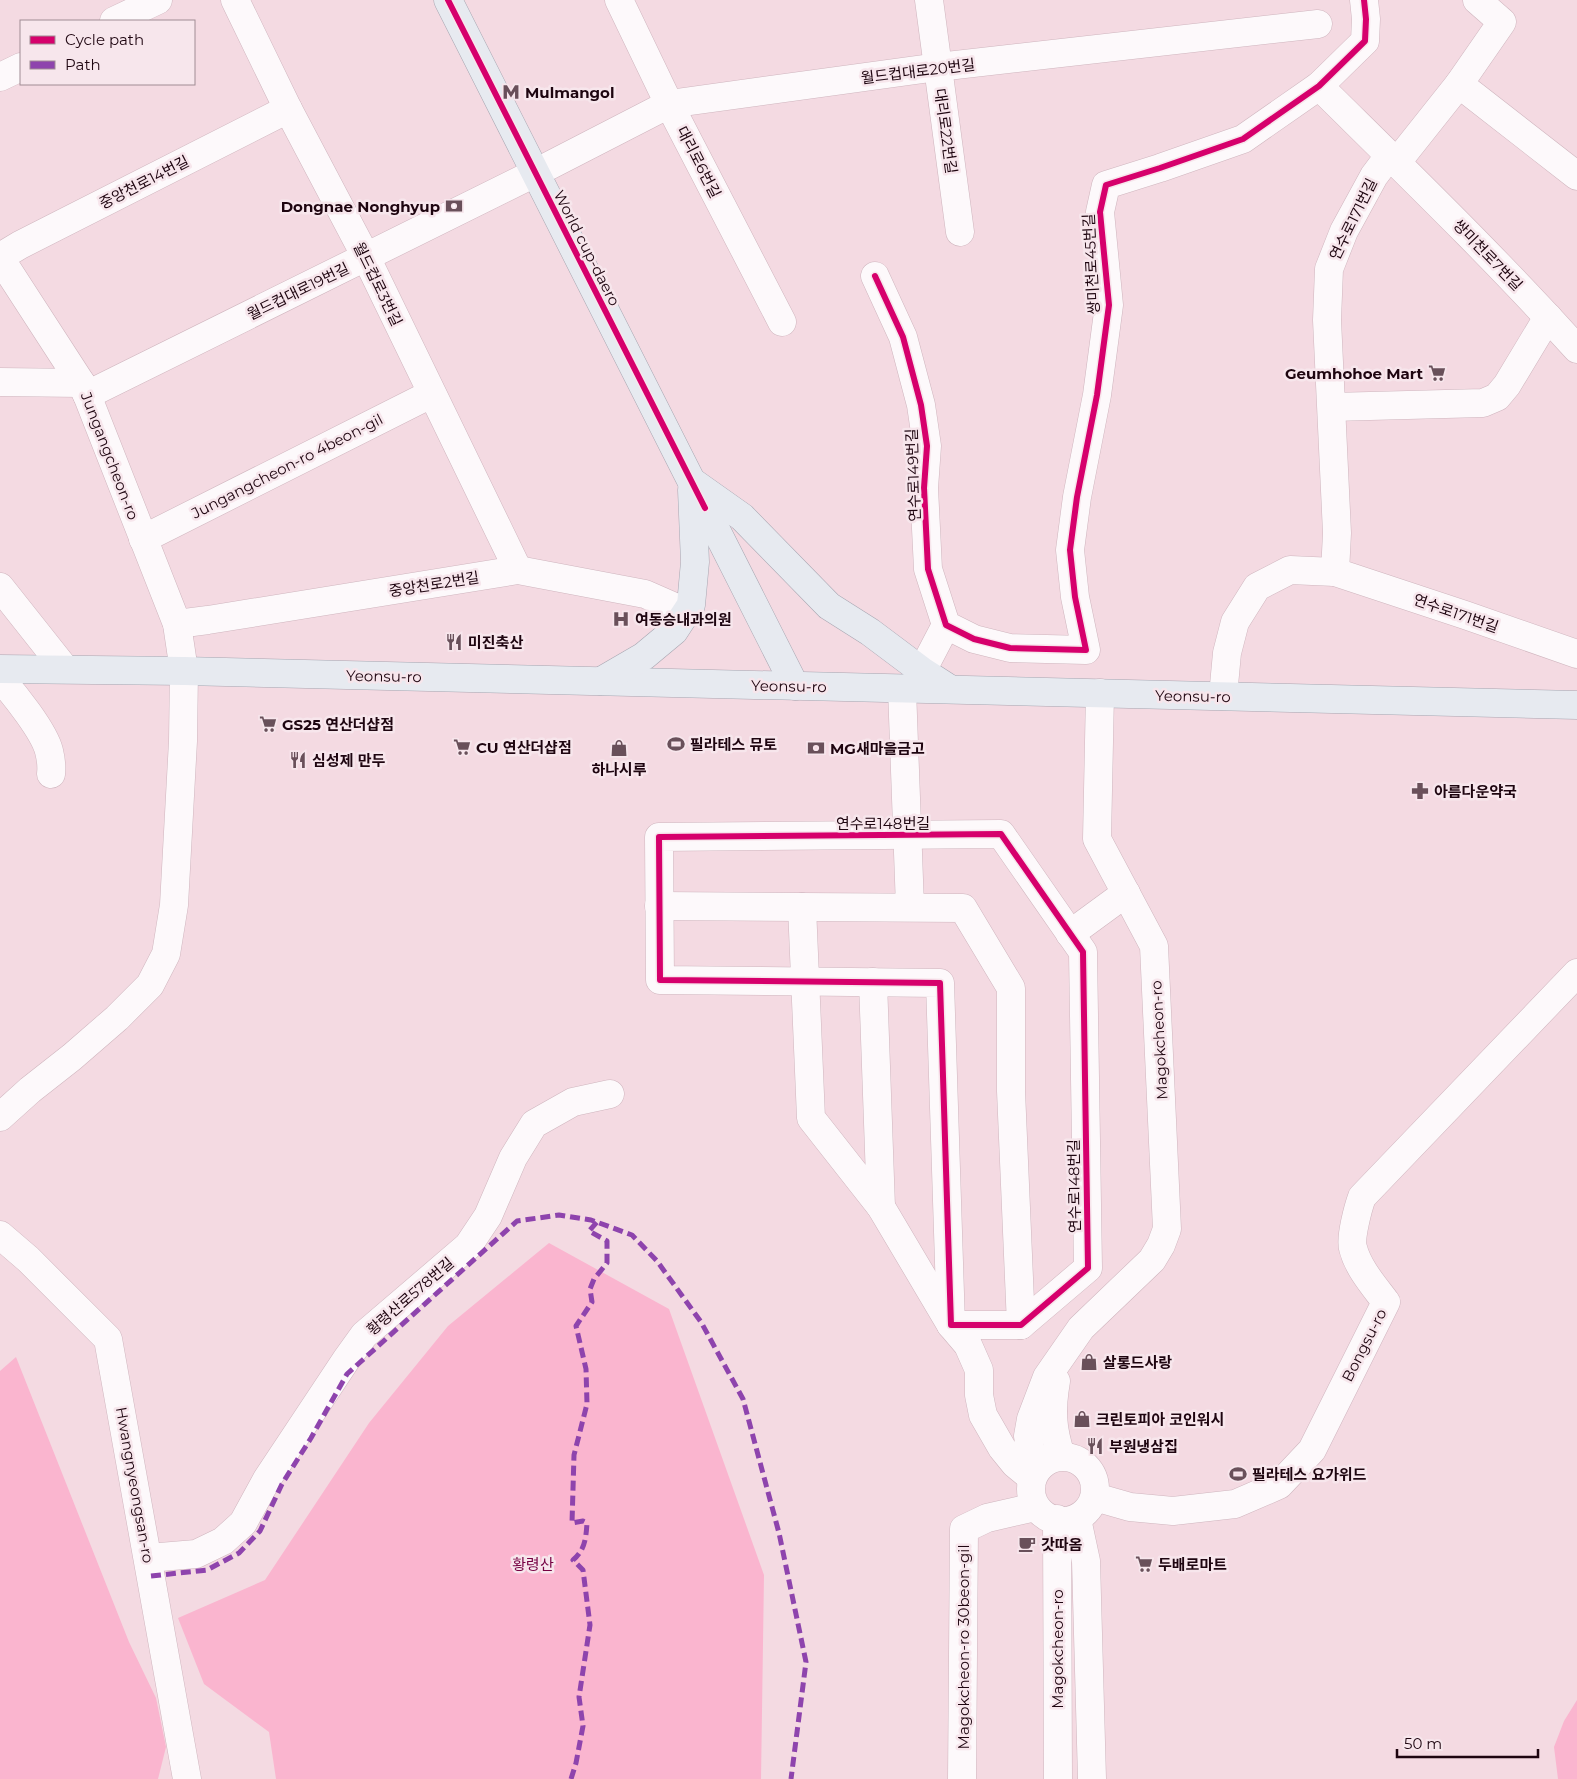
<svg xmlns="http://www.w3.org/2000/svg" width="1577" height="1779" font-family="Montserrat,'Noto Sans KR',sans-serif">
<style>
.green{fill:#fab5cf}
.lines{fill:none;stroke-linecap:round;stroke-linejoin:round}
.minor-casing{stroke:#cfb5be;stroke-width:29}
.major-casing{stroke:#a7a6b1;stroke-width:29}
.minor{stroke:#fdf9fb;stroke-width:28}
.major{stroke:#e7eaf0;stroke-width:28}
.quiet{stroke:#8e44ad;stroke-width:5;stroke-dasharray:10 5;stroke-linecap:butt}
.cycleway-casing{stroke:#f7e6ec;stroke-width:9}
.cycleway{stroke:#d6006c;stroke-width:6}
.labels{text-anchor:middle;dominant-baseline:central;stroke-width:5;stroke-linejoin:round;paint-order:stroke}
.street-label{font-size:15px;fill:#1e0510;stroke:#f7e6ec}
.poi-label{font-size:15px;font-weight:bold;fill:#1e0510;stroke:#f7e6ec;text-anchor:start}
.park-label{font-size:15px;fill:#760243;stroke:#f7e6ec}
</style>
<rect width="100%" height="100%" fill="#f4dae2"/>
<g class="green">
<path d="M549,1243L669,1309L764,1575L761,1779H276L269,1732L204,1684L178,1618L265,1580L369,1423L448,1326Z"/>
<path d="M16,1357L129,1642L156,1698L166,1747L158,1779H0V1371Z"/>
<path d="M1577,1700V1779H1558L1554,1747L1564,1721Z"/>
</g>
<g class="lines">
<g class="minor-casing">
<g id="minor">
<path d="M235,0L288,109L366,257L518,570"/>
<path d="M619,0L669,104L782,322"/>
<path d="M929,0L960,232"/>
<path d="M114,21L158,0"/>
<path d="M0,77L21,67"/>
<path d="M1459,84L1502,22L1477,0"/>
<path d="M1319,86C1406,172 1495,258 1577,349"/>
<path d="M1397,162L1459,84L1577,176"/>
<path d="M0,257L20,245L288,109"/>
<path d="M0,258L81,383L87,395L177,624L184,671L183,741L174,905L166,954L150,985L117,1018L72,1057L30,1090L0,1117"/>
<path d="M875,276L903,337L921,405L927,446L924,488L928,569L946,625L974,639L1010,648L1086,650L1075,597L1070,550L1077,497L1097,395L1109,305L1100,212L1106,185L1160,168L1243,139L1319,86L1365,41L1366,19L1364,0"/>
<path d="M0,382L81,383"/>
<path d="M87,395L535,173L669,104L938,67L1318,24"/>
<path d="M1332,407L1483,403L1497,397L1507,385L1548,317"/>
<path d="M143,539L431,394"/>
<path d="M1335,572L1337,533L1327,320L1329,269L1344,231L1374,176L1389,156"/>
<path d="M0,587L65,669"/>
<path d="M177,624L208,620L518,570L645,594L686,612"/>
<path d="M922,671L946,625"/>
<path d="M0,678C14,694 44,731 49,751C51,759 52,766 51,774"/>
<path d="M902,689L910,907"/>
<path d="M1223,696L1227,653L1235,622L1257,587L1290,570L1335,572L1465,615L1577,654"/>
<path d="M1001,834L1083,952L1088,1268L1021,1325H951L940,983L660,980L659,837Z"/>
<path d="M659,906L963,908L1011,988V1091L1021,1325"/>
<path d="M802,907L811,1118L881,1207L951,1325L968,1345L979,1370V1395L983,1415L1002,1448L1015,1464L1032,1478"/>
<path d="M1070,934L1126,893"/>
<path d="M873,982L881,1207"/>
<path d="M0,1235L28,1259L108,1339L187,1779"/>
<path d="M1056,1381C1051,1410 1052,1428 1061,1456"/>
<circle cx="1063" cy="1489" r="32"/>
<path d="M1037,1468L1032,1458L1028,1436L1031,1419L1047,1377L1081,1328L1152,1260L1161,1245L1167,1229L1154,946L1097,839L1100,693"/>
<path d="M1095,1497L1130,1507L1173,1511L1235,1504L1279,1485L1312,1450L1386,1302C1374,1286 1358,1268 1353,1248C1350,1238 1358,1208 1362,1197L1577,973"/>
<path d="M1057,1519L1058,1779"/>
<path d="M1077,1519L1086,1561L1092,1779"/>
<path d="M148,1558L196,1554L223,1541L243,1523L267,1479L346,1360L364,1335L468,1246L488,1216L513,1158L534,1124L573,1102L610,1094"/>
<path d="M962,1779L964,1529L987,1518L1035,1507"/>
</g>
</g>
<g class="major-casing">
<g id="major">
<path d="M448,0L795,686"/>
<path d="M694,483L742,517L829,606L870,632L922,671L950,689"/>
<path d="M0,669L184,671L1577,705"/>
<path d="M601,681L644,656L674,631L691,605L695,562L692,490"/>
</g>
</g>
<use href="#minor" class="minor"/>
<use href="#major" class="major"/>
<g class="quiet">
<path d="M151,1576L207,1570L239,1553L260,1531L282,1484L311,1438L347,1374L517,1221L559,1215L591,1220L632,1235L657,1261L701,1322L743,1399L779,1533L806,1662L791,1779"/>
<path d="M571,1779L576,1763L583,1726L579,1697L590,1625L583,1570L573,1560C585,1550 586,1538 587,1523L583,1521L572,1523L574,1455L587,1404L586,1369L576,1326L592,1302L590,1289L594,1279L607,1263V1241L589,1231L597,1222"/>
</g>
<g class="cycleway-casing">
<g id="cycleway">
<path d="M448,0L705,508"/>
<path d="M875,276L903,337L921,405L927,446L924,488L928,569L946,625L974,639L1010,648L1086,650L1075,597L1070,550L1077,497L1097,395L1109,305L1100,212L1106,185L1160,168L1243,139L1319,86L1365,41L1366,19L1364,0"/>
<path d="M1001,834L1083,952L1088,1268L1021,1325H951L940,983L660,980L659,837Z"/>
</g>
</g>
<use href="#cycleway" class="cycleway"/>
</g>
<defs>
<g id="metro-bare" transform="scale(1.35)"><path d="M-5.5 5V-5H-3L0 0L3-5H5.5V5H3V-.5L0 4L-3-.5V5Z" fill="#69505a" stroke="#f7e6ec" stroke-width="2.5" paint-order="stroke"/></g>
<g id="bank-bare" transform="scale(1.35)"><path d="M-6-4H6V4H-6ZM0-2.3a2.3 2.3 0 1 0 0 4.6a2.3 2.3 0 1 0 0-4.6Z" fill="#69505a" stroke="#f7e6ec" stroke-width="2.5" paint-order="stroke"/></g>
<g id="supermarket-bare" transform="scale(1.35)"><path d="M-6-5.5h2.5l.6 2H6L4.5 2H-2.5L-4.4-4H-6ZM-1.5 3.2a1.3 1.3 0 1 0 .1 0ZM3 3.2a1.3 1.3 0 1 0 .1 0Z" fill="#69505a" stroke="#f7e6ec" stroke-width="2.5" paint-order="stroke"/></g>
<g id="hospital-bare" transform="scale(1.35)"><path d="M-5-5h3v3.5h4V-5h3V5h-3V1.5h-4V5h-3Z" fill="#69505a" stroke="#f7e6ec" stroke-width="2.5" paint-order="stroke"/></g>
<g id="restaurant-bare" transform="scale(1.35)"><path d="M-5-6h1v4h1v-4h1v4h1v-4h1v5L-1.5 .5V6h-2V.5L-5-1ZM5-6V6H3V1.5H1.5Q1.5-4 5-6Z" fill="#69505a" stroke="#f7e6ec" stroke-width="2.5" paint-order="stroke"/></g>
<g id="stadium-bare" transform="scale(1.35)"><path d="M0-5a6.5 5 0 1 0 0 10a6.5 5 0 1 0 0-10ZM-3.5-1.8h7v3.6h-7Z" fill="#69505a" stroke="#f7e6ec" stroke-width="2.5" paint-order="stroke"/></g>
<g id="shop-bare" transform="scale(1.35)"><path d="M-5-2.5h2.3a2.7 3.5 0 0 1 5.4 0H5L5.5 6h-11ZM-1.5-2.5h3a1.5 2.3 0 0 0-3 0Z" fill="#69505a" stroke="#f7e6ec" stroke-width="2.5" paint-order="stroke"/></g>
<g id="pharmacy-bare" transform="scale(1.35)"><path d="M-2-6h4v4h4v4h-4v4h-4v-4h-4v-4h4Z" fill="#69505a" stroke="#f7e6ec" stroke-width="2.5" paint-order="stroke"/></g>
<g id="cafe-bare" transform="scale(1.35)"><path d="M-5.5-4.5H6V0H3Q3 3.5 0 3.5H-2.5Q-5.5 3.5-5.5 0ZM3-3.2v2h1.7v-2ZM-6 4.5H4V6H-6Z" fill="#69505a" stroke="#f7e6ec" stroke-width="2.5" paint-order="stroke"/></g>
</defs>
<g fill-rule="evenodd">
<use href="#metro-bare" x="511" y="92"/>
<use href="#bank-bare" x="454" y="206"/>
<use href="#supermarket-bare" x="1437" y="373"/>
<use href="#hospital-bare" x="621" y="619"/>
<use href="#restaurant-bare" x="454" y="642"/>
<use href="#supermarket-bare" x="268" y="724"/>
<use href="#stadium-bare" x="676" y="744"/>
<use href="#supermarket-bare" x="462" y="747"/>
<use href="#shop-bare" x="619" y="748"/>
<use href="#bank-bare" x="816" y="748"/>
<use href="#restaurant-bare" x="298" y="760"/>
<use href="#pharmacy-bare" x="1420" y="791"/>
<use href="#shop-bare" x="1089" y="1362"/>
<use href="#shop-bare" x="1082" y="1419"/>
<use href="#restaurant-bare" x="1095" y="1446"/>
<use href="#stadium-bare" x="1238" y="1474"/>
<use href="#cafe-bare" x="1027" y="1544"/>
<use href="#supermarket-bare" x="1144" y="1564"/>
</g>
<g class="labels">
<g class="street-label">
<text transform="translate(918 71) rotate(-7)">월드컵대로20번길</text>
<text transform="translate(946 131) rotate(82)">대리로22번길</text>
<text transform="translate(699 162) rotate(63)">대리로6번길</text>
<text transform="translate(144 182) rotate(-27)">중앙천로14번길</text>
<text transform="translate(1353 219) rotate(-64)">연수로171번길</text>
<text transform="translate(587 248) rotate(63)">World cup-daero</text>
<text transform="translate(1488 255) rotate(46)">쌍미천로7번길</text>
<text transform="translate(1091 264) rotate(-93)">쌍미천로45번길</text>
<text transform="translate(378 284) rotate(64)">월드컵로3번길</text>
<text transform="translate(298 291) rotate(-26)">월드컵대로19번길</text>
<text transform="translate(110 456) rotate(69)">Jungangcheon-ro</text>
<text transform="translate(287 466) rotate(-27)">Jungangcheon-ro 4beon-gil</text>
<text transform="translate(913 475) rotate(-92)">연수로149번길</text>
<text transform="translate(434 584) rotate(-9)">중앙천로2번길</text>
<text transform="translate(1456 613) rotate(19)">연수로171번길</text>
<text transform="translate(384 676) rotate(1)">Yeonsu-ro</text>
<text transform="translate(789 686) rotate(1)">Yeonsu-ro</text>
<text transform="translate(1193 696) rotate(1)">Yeonsu-ro</text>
<text x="883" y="823">연수로148번길</text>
<text transform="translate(1159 1040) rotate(-93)">Magokcheon-ro</text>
<text transform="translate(1074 1186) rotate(-91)">연수로148번길</text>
<text transform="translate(410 1296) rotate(-41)">황령산로578번길</text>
<text transform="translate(1364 1345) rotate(-63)">Bongsu-ro</text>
<text transform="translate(135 1485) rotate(80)">Hwangnyeongsan-ro</text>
<text transform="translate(963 1647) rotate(-90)">Magokcheon-ro 30beon-gil</text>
<text transform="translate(1057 1649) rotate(-90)">Magokcheon-ro</text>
</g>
<g class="poi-label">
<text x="525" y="92">Mulmangol</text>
<text x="440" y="206" text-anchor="end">Dongnae Nonghyup</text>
<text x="1423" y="373" text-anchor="end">Geumhohoe Mart</text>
<text x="635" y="619">여동승내과의원</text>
<text x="468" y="642">미진축산</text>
<text x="282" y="724">GS25 연산더샵점</text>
<text x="690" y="744">필라테스 뮤토</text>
<text x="476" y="747">CU 연산더샵점</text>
<text x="830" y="748">MG새마을금고</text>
<text x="312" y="760">심성제 만두</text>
<text x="619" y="769" text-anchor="middle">하나시루</text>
<text x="1434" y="791">아름다운약국</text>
<text x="1103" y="1362">살롱드사랑</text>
<text x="1096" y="1419">크린토피아 코인워시</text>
<text x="1109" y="1446">부원냉삼집</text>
<text x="1252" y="1474">필라테스 요가위드</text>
<text x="1041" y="1544">갓따옴</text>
<text x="1158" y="1564">두배로마트</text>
</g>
<g class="park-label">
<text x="533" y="1564">황령산</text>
</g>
</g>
<rect x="20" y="20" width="175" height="65" fill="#f7e6ec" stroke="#a08c94"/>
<rect x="30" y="36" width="25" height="8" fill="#d6006c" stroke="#a08c94"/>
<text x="65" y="45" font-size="15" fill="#1e0510">Cycle path</text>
<rect x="30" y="61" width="25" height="8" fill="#8e44ad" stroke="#a08c94"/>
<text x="65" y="70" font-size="15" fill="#1e0510">Path</text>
<path d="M1397 1749v8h141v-8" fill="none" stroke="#1e0510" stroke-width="2.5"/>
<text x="1404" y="1749" font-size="15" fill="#1e0510" stroke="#f7e6ec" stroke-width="4" paint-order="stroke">50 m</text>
</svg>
